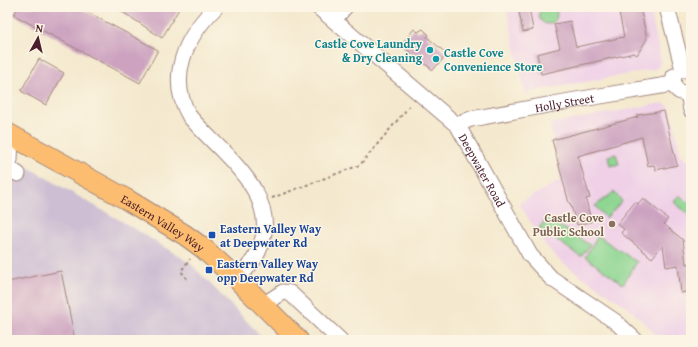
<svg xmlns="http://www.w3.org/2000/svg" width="698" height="347" font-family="'Gentium Book Plus',serif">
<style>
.built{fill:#efd0e7}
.industrial{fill:#cdbed3}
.green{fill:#8ed692;stroke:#6c7a5e}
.building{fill:#cca2c0}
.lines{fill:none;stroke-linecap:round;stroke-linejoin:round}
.minor-casing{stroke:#9f847c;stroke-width:17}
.major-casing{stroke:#9f847c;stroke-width:22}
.path{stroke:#9f847c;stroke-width:2;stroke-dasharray:3 3;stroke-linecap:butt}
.minor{stroke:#fff;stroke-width:15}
.major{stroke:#fcbd6f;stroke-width:20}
.culture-dot{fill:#0f9aa8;stroke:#fcf5e5;stroke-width:1.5}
.education-dot{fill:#8d6e63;stroke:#fcf5e5;stroke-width:1.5}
.transit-dot{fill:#1a4fb4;stroke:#fcf5e5;stroke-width:1.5}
.labels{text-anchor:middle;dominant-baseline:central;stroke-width:3;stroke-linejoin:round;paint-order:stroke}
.culture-label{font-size:12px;font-weight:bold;fill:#0d838f;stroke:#fcf5e5;text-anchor:end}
.street-label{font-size:12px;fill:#4a1f2b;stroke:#fcf5e5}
.education-label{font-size:12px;font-weight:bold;fill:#785e54;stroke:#fcf5e5;text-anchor:end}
.transit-label{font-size:12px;font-weight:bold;fill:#164399;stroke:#fcf5e5;text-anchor:start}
</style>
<rect width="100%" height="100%" fill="#fcf5e5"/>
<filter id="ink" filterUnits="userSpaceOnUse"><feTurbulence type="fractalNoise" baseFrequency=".025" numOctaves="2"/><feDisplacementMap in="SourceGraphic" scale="8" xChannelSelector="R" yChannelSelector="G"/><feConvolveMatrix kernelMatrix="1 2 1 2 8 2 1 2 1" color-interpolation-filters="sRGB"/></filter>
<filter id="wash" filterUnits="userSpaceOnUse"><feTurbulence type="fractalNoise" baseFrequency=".012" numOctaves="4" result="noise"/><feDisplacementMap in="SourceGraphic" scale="16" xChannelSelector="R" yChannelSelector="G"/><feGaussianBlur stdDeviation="0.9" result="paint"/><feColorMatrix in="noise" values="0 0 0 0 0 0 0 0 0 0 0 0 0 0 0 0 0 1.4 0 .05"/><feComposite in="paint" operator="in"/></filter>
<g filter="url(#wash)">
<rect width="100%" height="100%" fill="#f4e9ce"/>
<g class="built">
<path d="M506,7H650L661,60L660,65L656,69L525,93Z"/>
<path d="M663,103L669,106L671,111L681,155L691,162V340H659L648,326L626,306L561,262L545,245L519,203L561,180L550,124Z"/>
</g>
<path class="industrial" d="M7,155L140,232L190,263L265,340H7Z"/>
<g class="green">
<circle cx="548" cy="15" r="9"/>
<path d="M616,154L619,164L610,166L608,156Z"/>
<path d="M614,192L622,201L606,218L595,206Z"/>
<path d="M679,195L691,205V211L688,214L674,202Z"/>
<path d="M547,218L590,245L581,257L539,228Z"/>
<path d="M598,236L637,262L623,284L585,257Z"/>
</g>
<g id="blocks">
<g class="building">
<path d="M18,7H78L158,50L140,83L14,15Z"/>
<path d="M115,7H180L162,38Z"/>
<path d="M518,7H529L533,30L523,32Z"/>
<path d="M618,7H640L647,39L637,55L634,53L541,74L537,54L560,48L554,24L570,21L576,47L624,37Z"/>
<path d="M414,29L418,32L423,29L429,35L427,37L447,54L433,70L401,45Z"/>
<path d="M39,59L64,73L46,105L21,91Z"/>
<path d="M664,111L677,165L656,170L654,165L648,166L642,137L578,156L590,198L586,199L591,222L577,225L570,203H569L552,140L638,117L637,115Z"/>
<path d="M643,198L668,219L664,224L683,240L686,264L691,263V291L681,293L678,265L666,267L663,245L652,258L621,233L624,229L617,224L635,202L638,204Z"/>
<path d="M61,271L75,340H11L7,320V282Z"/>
</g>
</g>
</g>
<g filter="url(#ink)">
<use href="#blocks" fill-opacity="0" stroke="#9f847c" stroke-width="1"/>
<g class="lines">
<g class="minor-casing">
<g id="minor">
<path d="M216,7C186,36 166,78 190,117C222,155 285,196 258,252C254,262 244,271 237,279"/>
<path id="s1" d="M318,7L458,126L530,255L551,278L616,322L635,340"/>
<path d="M667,7L683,70"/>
<path d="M334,20L345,7"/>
<path d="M674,76L673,84C677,92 683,95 691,91"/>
<path d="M688,92L691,110"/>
<path id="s2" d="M458,126L463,122L471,119L570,101L673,84"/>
<path d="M7,166L10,160L11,136"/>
<path d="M7,167L18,174"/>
<path d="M263,305L283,292L290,293L340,340"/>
</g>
</g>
<g class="major-casing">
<g id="major">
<path id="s3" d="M7,133L126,199L185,235L203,248L237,279L298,340"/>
</g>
</g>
<g class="path">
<path d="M272,198L360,165L411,104"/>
<path d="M187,279L181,271L190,259"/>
</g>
<use href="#minor" class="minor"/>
<use href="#major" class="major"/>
</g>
</g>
<g class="culture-dot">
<circle cx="430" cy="50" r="4"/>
<circle cx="436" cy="59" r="4"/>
</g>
<circle class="education-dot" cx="612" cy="224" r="4"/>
<g class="transit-dot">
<rect x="208" y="231" width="8" height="8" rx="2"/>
<rect x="205" y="266" width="8" height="8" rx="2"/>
</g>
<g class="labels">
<g class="culture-label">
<text x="422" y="43">Castle Cove Laundry<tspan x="422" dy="14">&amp; Dry Cleaning</tspan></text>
<text x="444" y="52" text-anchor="start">Castle Cove<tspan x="444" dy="14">Convenience Store</tspan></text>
</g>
<g class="street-label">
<text stroke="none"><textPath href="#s2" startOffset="110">Holly Street</textPath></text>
<text stroke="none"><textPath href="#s1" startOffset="234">Deepwater Road</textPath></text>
<text stroke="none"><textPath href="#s3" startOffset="180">Eastern Valley Way</textPath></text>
</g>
<g class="education-label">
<text x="604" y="217">Castle Cove<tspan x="604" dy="14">Public School</tspan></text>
</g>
<g class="transit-label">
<text x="220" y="228">Eastern Valley Way<tspan x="220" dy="14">at Deepwater Rd</tspan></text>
<text x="217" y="263">Eastern Valley Way<tspan x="217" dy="14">opp Deepwater Rd</tspan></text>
</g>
</g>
<rect width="698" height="347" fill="none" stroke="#fcf5e5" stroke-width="24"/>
<g transform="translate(38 38) rotate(8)" stroke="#fcf5e5" stroke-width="3" paint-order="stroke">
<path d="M0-3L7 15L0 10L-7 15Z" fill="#4a1f2b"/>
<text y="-6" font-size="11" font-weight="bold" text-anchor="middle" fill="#4a1f2b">N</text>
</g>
</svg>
